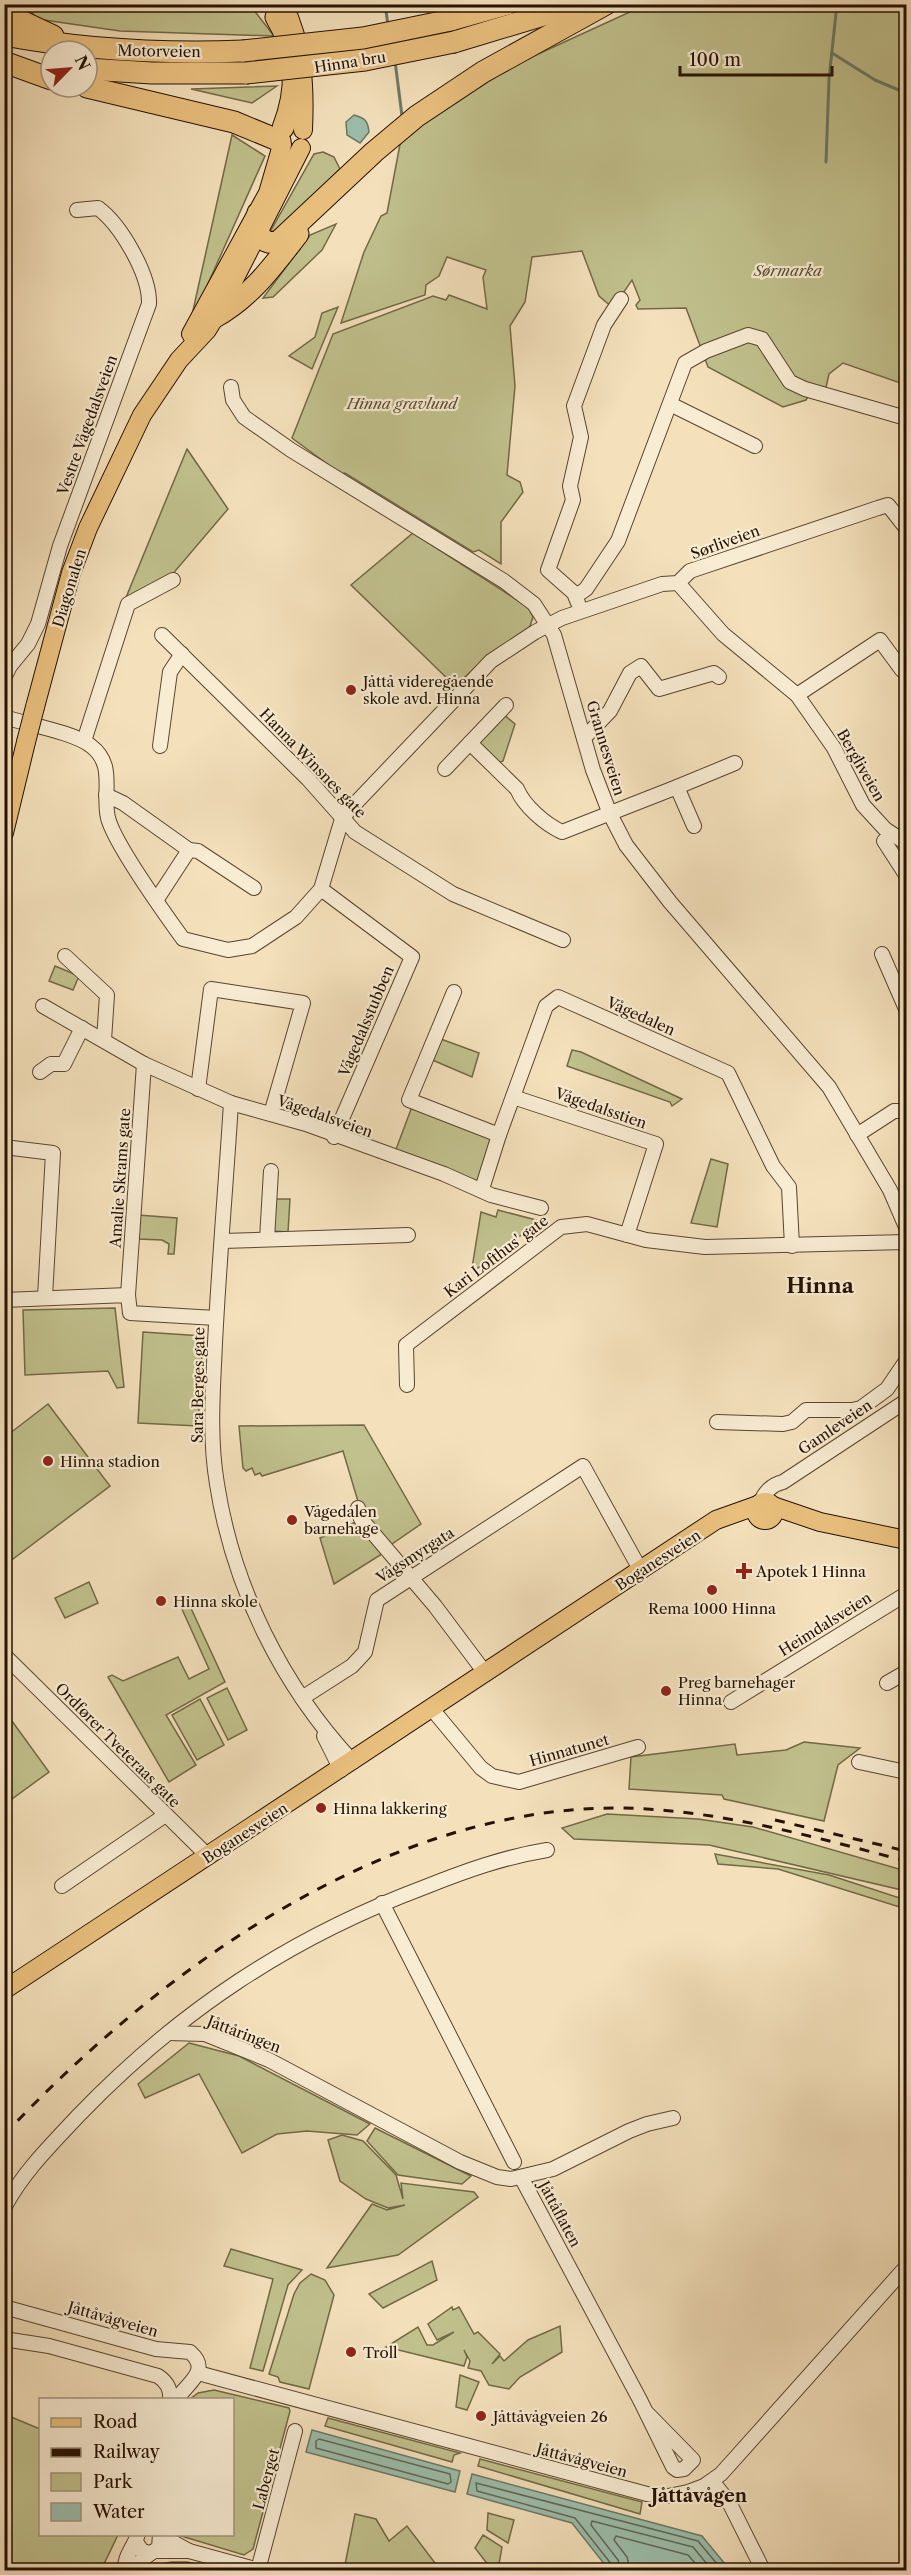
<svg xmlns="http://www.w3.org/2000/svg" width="911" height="2575" font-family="'Libre Caslon Text',serif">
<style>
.green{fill:#c1c18d;stroke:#726946;stroke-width:1.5}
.water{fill:#9cbeac;stroke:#6c7967;stroke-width:1.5}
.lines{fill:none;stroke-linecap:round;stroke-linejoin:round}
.shore{stroke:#606856;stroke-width:1.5}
.stream{stroke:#6c7967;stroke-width:3}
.minor-casing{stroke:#58452f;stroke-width:16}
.major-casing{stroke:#241100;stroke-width:20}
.highway-casing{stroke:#241100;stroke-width:23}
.minor{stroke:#f8ecd3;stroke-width:14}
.major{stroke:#eac07e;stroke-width:18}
.highway{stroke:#eac07e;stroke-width:21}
.rail{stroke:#241100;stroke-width:3;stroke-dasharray:10 10;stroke-linecap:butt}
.major-bridge-casing{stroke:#241100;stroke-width:20;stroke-linecap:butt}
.highway-bridge-casing{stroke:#241100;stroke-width:23;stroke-linecap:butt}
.major-bridge{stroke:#eac07e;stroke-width:18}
.highway-bridge{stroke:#eac07e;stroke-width:21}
.poi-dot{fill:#8f2418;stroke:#f8ecd3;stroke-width:2}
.labels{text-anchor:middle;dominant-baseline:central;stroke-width:4.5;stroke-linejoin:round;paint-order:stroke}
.street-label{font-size:15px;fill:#241100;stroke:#f8ecd3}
.park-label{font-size:15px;font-style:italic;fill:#5b4f31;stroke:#f8ecd3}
.poi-label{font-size:15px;fill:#241100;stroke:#f8ecd3;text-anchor:start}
.quarter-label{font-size:18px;font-weight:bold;fill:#241100;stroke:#f8ecd3}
.district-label{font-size:21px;font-weight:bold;fill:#241100;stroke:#f8ecd3}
</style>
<rect width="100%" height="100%" fill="#f4e1bc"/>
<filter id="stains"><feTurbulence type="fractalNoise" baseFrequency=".00333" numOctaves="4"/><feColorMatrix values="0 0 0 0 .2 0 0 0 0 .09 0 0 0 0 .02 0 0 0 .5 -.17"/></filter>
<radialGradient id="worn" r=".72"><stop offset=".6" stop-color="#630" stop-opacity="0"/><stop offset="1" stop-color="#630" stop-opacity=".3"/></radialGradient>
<g class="green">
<path d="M26,5H250L274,36L120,31L37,19Z"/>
<path d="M645,5H906V385L843,363L829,374L825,392L813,388L806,400L783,407L708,367L686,308L638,309L636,305L640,300L632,280L613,308L599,296L582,251L532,257L525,302L510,326L515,386L507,475L520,482L523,492L501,522V564L479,550L473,552L345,473L341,474L292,438L333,334L433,296L446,300L449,295L487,309L483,277L486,270L447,257L439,276L426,285L425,295L341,323L364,252L381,216L387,213L401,139L512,66Z"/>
<path d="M277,86L252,103L191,89Z"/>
<path d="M232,135L265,156L190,324Z"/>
<path d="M323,152L334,157L340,169L283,228L270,232L314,154Z"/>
<path d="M336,224L322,250L273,297L263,298L310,235Z"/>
<path d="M338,307L312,369L289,356L315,337L322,313Z"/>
<path d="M187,449L228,509L171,576L125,600Z"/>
<path d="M413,533L528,607L533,617L529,629L495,650L455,686L351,585Z"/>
<path d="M503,714L515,724L503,761L498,763L479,745L480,740Z"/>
<path d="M55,966L79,976L73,990L49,981Z"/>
<path d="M438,1038L479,1053L472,1077L430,1059Z"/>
<path d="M572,1050L581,1052L682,1099L672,1106L670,1102L567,1066Z"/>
<path d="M413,1104L486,1133L493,1143L478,1181L395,1152Z"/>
<path d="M711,1159L728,1164L717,1227L691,1223Z"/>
<path d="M274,1199H290L288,1232L273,1231Z"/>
<path d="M498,1210L536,1220L524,1233L474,1271L472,1268L481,1212L496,1217Z"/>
<path d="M138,1215L177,1218L174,1254H168L169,1244L162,1240L138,1239Z"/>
<path d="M115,1308L124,1387L117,1388L108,1371L25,1375L23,1310Z"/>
<path d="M143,1332L203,1336L198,1426L138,1423Z"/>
<path d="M48,1404L110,1486L5,1565V1437Z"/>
<path d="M364,1425L421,1524L389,1546L362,1515L343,1451L262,1476L260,1473L255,1475L252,1468L246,1471L243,1468L239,1426Z"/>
<path d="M358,1521L385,1552L334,1584L320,1538Z"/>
<path d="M89,1582L98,1603L65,1618L55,1598Z"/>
<path d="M189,1604L225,1682L166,1715L196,1765L169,1782L108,1677L112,1675L123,1681L178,1657L189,1679L209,1669L181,1607Z"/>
<path d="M227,1688L247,1730L228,1740L207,1698Z"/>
<path d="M200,1699L224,1745L197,1760L172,1715Z"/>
<path d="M4,1710L49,1772L5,1804H4Z"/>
<path d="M804,1742L860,1748L838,1765L824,1821L724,1799L722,1795L629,1789L631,1757L735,1744L737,1755L786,1750Z"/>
<path d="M607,1814L698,1819L753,1827L906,1871V1891L709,1845L574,1839L562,1828Z"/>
<path d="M715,1854L829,1875L906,1900V1909L778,1869L718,1864Z"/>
<path d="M189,2043L239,2056L370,2124L357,2135L307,2131L277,2134L242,2153L199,2074L145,2098L138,2084Z"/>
<path d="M375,2128L471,2176L462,2184L398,2175L367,2141Z"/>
<path d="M342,2135L363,2141L396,2175L403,2199L401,2183L474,2192L478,2197L398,2255L327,2268L372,2204L387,2210L405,2205L388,2208L366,2199L340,2181L328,2140Z"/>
<path d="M231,2249L302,2270L288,2285L263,2371L250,2368L273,2279L224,2266Z"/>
<path d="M432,2261L437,2280L383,2308L369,2294Z"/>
<path d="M311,2274L325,2280L334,2295L309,2389L280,2382L278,2377L269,2374L294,2294L300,2283Z"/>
<path d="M452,2307L453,2310L459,2307L474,2334L478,2332L500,2354L492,2364L500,2356L504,2361L528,2340L560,2326L562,2352L520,2377L509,2389L489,2385L481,2371L468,2368L470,2361L464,2350L467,2357L464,2366L386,2347L418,2327L427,2345H433L454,2332L437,2340L428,2324Z"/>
<path d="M460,2375L479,2382L467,2410L456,2407Z"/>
<path d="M214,2390L289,2408L290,2411L253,2549L244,2555L178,2535L232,2534V2400L190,2399L198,2393Z"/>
<path d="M4,2414L40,2429V2534L118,2535L101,2570H5Z"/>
<path d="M328,2418L460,2453L454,2455L452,2462L325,2426Z"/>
<path d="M480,2459L642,2502L640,2514L478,2466Z"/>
<path d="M488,2513L514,2520L508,2543L487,2530Z"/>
<path d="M355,2514L376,2519L389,2541L407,2526L438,2567L433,2570H344Z"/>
<path d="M483,2535L502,2547L498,2570H492L475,2548Z"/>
<path d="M172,2562H187L221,2570H147L155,2565Z"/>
</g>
<g class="water">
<path d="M354,115C365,118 368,121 369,132L360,143L347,135L346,122Z"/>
<path d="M312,2430L460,2471L455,2492L306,2452Z"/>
<path d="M472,2474L702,2536L730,2570H609L572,2523L467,2494Z"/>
</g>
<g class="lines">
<g class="shore">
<path d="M319,2439L450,2474L451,2482L448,2484L316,2448V2441Z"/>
<path d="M614,2570L612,2565L575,2518L477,2491L476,2483L698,2541L722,2570"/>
<path d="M621,2570L618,2560L591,2525L592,2521L693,2547L712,2570"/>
<path d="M630,2570L627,2557L614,2540L616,2536L688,2555L701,2570"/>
</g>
<g class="stream">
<path d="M385,4L388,25"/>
<path d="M832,53L875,80L906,93"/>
<path d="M395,61L402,116"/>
<path d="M826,162L829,79L837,4"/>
</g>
<g class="minor-casing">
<g id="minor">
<path d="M231,387L233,400L244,417L291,450L504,581L534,604L554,635L593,770L610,814L626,845L670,902L829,1087L890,1190L906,1227"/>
<path d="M670,404L755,446"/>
<path d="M678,583L723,634L797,695L834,748L863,805L885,829L906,843"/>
<path d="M576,596L586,589L618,541L685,363L706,351L748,335L762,339L790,382L805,389L906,418"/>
<path d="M578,603L574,593L548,570L573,500L570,486L581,437L574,406L604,325L621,299"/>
<path d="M162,635L308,779L355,832L453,894L563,940"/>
<path d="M4,678L10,666L28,644L38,624L60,546L149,304C150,275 121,225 98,208L77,210"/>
<path d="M797,695L880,640L902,670"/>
<path d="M4,717C26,724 76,733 91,746C116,765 102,792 108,818C115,845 165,914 183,939L228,950L252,946L296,917L321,889L342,819L350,809L491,661L535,632L562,618L662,584L678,583L690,571L878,508L888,505L906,528"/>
<path d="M584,738L610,711L630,673L641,666L659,689L714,673L719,677"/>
<path d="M84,741L128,604L173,580"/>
<path d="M470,743L517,789C524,806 545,824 562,832L677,787L694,826"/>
<path d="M160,746L170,672L182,654"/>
<path d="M445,769L506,705"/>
<path d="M677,787L735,763"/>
<path d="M106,795L123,803L189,850L157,899"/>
<path d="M884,841L906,875"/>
<path d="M189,850L198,851L254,888"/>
<path d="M321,889L412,957L334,1137"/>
<path d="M882,954L906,1009"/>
<path d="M65,956L107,995L104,1040"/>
<path d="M454,992L409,1100L499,1135"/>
<path d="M43,1006L144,1064L231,1103L306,1124L444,1174L491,1195L541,1208"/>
<path d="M40,1072L51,1064H64L82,1028"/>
<path d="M198,1089L211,989L303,1003L271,1114"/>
<path d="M513,1097L656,1144L627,1235"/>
<path d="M231,1103C226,1183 219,1263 215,1343C213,1390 209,1437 217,1484C233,1587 282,1686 353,1762"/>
<path d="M857,1135L894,1111H906"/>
<path d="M4,1147L53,1153L45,1297"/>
<path d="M482,1189L499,1135L546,1006L558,997L728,1073L773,1166L789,1187L792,1246"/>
<path d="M267,1239L271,1171"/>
<path d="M222,1241L408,1235"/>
<path d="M128,1295L144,1064"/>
<path d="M4,1300L128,1295L130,1313L216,1318"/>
<path d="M407,1385L406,1345L561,1227L587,1224L646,1240L705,1247L906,1242"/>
<path d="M717,1422L783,1424L792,1422L806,1410H852L861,1408L887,1389L906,1361"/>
<path d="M760,1503C765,1492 771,1485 783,1482L906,1401"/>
<path d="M358,1508L361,1519L435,1606L486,1674"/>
<path d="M4,1655L209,1857"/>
<path d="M887,1683L906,1672"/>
<path d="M302,1698L352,1666L365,1652L377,1600L583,1466L641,1571"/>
<path d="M731,1702L906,1594"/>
<path d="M432,1709L481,1768L492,1776L519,1782L638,1747"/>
<path d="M324,1736L341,1770"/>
<path d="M859,1762L906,1772"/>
<path d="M62,1886L164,1816"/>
<path d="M382,1903L514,2162"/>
<path d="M168,2033L205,2034L269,2060L460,2162L497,2177L511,2179L553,2169L629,2131L647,2124L673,2118"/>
<path d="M521,2177L640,2400L673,2467L677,2470L684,2469L693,2460L646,2412"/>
<path d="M4,2208C23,2172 51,2145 78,2116C179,2011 289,1938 425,1887C465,1871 504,1857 547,1850"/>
<path d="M4,2307L156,2349L190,2352C212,2371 186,2384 176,2400"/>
<path d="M4,2339L49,2346L158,2376C167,2382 171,2389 170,2400"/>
<path d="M198,2373L647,2494L668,2496L688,2492L704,2486L721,2474L906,2267"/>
<path d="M712,2481L729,2502L763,2570"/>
<path d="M160,2535L189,2551"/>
<path d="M136,2542L142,2551L151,2553L159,2548L160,2534"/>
<path d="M155,2551H189L259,2570"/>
<path d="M125,2570C124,2556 134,2547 138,2534"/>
<path d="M129,2570L151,2553"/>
<path d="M258,2570L295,2431"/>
</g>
</g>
<g class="major-casing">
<g id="major">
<path d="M283,4C303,44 305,87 303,130"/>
<path d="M191,334L268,193L282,145"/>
<path d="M35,707L71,573L88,528L142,415L179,360L207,330L215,317L301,148"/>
<path d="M4,833L26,742"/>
<circle cx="765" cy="1511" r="9"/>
<path d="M773,1506L820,1522L906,1540"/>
<path d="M4,1990L716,1520L758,1505"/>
</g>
</g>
<g class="highway-casing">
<g id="highway">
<path d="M4,9L21,21L53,36"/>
<path d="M276,17C298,53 298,90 283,128"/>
<path d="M451,20L508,4"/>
<path d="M4,35C84,50 163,54 243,51"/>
<path d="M454,42L580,4"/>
<path d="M4,62L51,79"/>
<path d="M87,69L152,73H246"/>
<path d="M87,87L234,122L280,141"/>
<path d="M258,213C256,228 258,246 278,242L374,152L417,116L483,72L606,4"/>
<path d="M215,317C251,297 273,266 298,234"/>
</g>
</g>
<use href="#minor" class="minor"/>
<use href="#major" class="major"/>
<use href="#highway" class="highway"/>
<g class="rail">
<path d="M775,1820L906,1851"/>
<path d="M4,2135C160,1969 387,1805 623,1808C720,1810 814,1837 906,1861"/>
</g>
<g class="major-bridge-casing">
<path id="major-bridge" d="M26,742L35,707"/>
</g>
<g class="highway-bridge-casing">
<g id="highway-bridge">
<path d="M243,51L363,38L451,20"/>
<path d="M246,73L365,60L454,42"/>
</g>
</g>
<use href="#major-bridge" class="major-bridge"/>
<use href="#highway-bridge" class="highway-bridge"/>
</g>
<g class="poi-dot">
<circle cx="351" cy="690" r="6"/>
<circle cx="48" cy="1461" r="6"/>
<circle cx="292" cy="1520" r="6"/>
<path d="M741 1562h6v6h6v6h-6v6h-6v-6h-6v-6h6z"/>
<circle cx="712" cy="1590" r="6"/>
<circle cx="161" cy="1601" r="6"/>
<circle cx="666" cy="1691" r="6"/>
<circle cx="321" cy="1808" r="6"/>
<circle cx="351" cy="2352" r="6"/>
<circle cx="481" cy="2416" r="6"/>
</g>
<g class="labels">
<g class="street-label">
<text transform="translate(159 51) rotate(1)">Motorveien</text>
<text transform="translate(350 62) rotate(-9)">Hinna bru</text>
<text transform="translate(87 425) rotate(-70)">Vestre Vågedalsveien</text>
<text transform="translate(725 542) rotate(-20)">Sørliveien</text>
<text transform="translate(69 588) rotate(-73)">Diagonalen</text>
<text transform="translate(606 748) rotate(73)">Grannesveien</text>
<text transform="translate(313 763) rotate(46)">Hanna Winsnes gate</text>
<text transform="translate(861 765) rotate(60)">Bergliveien</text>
<text transform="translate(641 1016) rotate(24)">Vågedalen</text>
<text transform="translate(366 1021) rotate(-67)">Vågedalsstubben</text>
<text transform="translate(601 1108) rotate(19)">Vågedalsstien</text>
<text transform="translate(325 1116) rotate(19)">Vågedalsveien</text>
<text transform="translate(120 1178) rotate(-86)">Amalie Skrams gate</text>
<text transform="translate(496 1256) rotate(-37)">Kari Lofthus' gate</text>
<text transform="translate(198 1385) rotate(-89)">Sara Berges gate</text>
<text transform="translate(835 1427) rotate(-34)">Gamleveien</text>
<text transform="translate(415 1555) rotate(-33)">Vågsmyrgata</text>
<text transform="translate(658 1560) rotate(-33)">Boganesveien</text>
<text transform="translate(825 1624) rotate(-32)">Heimdalsveien</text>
<text transform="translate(118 1745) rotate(45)">Ordfører Tveteraas gate</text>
<text transform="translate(569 1750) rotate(-16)">Hinnatunet</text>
<text transform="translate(245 1833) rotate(-33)">Boganesveien</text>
<text transform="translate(244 2034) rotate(21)">Jåttåringen</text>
<text transform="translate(560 2214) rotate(62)">Jåttåflaten</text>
<text transform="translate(113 2319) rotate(16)">Jåttåvågveien</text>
<text transform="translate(582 2460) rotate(15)">Jåttåvågveien</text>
<text transform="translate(266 2479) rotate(-75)">Laberget</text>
</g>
<g class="park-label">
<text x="788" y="270">Sørmarka</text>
<text x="402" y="403">Hinna gravlund</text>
</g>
<g class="poi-label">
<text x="363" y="681">Jåttå videregående<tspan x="363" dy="17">skole avd. Hinna</tspan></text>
<text x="60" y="1461">Hinna stadion</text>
<text x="304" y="1511">Vågedalen<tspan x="304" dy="17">barnehage</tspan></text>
<text x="756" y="1571">Apotek 1 Hinna</text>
<text x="173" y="1601">Hinna skole</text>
<text x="712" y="1608" text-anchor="middle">Rema 1000 Hinna</text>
<text x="678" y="1682">Preg barnehager<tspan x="678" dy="17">Hinna</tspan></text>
<text x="333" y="1808">Hinna lakkering</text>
<text x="363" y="2352">Troll</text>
<text x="493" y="2416">Jåttåvågveien 26</text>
</g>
<g class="quarter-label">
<text x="699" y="2496">Jåttåvågen</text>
</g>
<g class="district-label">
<text x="820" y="1285">Hinna</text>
</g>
</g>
<rect width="911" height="2575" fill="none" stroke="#f4e1bc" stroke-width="24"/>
<rect x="6" y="6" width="899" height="2563" fill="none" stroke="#241100" stroke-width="3"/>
<rect x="12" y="12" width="887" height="2551" fill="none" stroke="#241100" stroke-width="1.5"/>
<rect x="39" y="2398" width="195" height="138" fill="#f8ecd3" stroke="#a3947f" stroke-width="1.5"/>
<rect x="51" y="2418" width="30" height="9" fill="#eac07e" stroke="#a3947f" stroke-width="1.5"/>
<text x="93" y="2428" font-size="18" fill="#241100">Road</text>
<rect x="51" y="2448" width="30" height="9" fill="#241100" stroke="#a3947f" stroke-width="1.5"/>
<text x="93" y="2458" font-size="18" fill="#241100">Railway</text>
<rect x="51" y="2473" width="30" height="18" fill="#c1c18d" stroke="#a3947f" stroke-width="1.5"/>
<text x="93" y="2488" font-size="18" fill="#241100">Park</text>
<rect x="51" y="2503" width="30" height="18" fill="#9cbeac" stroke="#a3947f" stroke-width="1.5"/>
<text x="93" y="2518" font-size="18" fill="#241100">Water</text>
<g transform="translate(69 69) rotate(65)"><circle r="28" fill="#f8ecd3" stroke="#a3947f" stroke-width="1.5"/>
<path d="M0-4.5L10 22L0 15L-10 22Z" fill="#8f2418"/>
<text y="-9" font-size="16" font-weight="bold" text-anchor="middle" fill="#241100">N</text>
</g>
<path d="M680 66v9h152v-9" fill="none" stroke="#241100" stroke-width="3"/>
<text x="689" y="66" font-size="18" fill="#241100" stroke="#f8ecd3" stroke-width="4.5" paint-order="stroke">100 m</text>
<rect width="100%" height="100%" filter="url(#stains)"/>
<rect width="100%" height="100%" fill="url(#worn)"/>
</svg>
